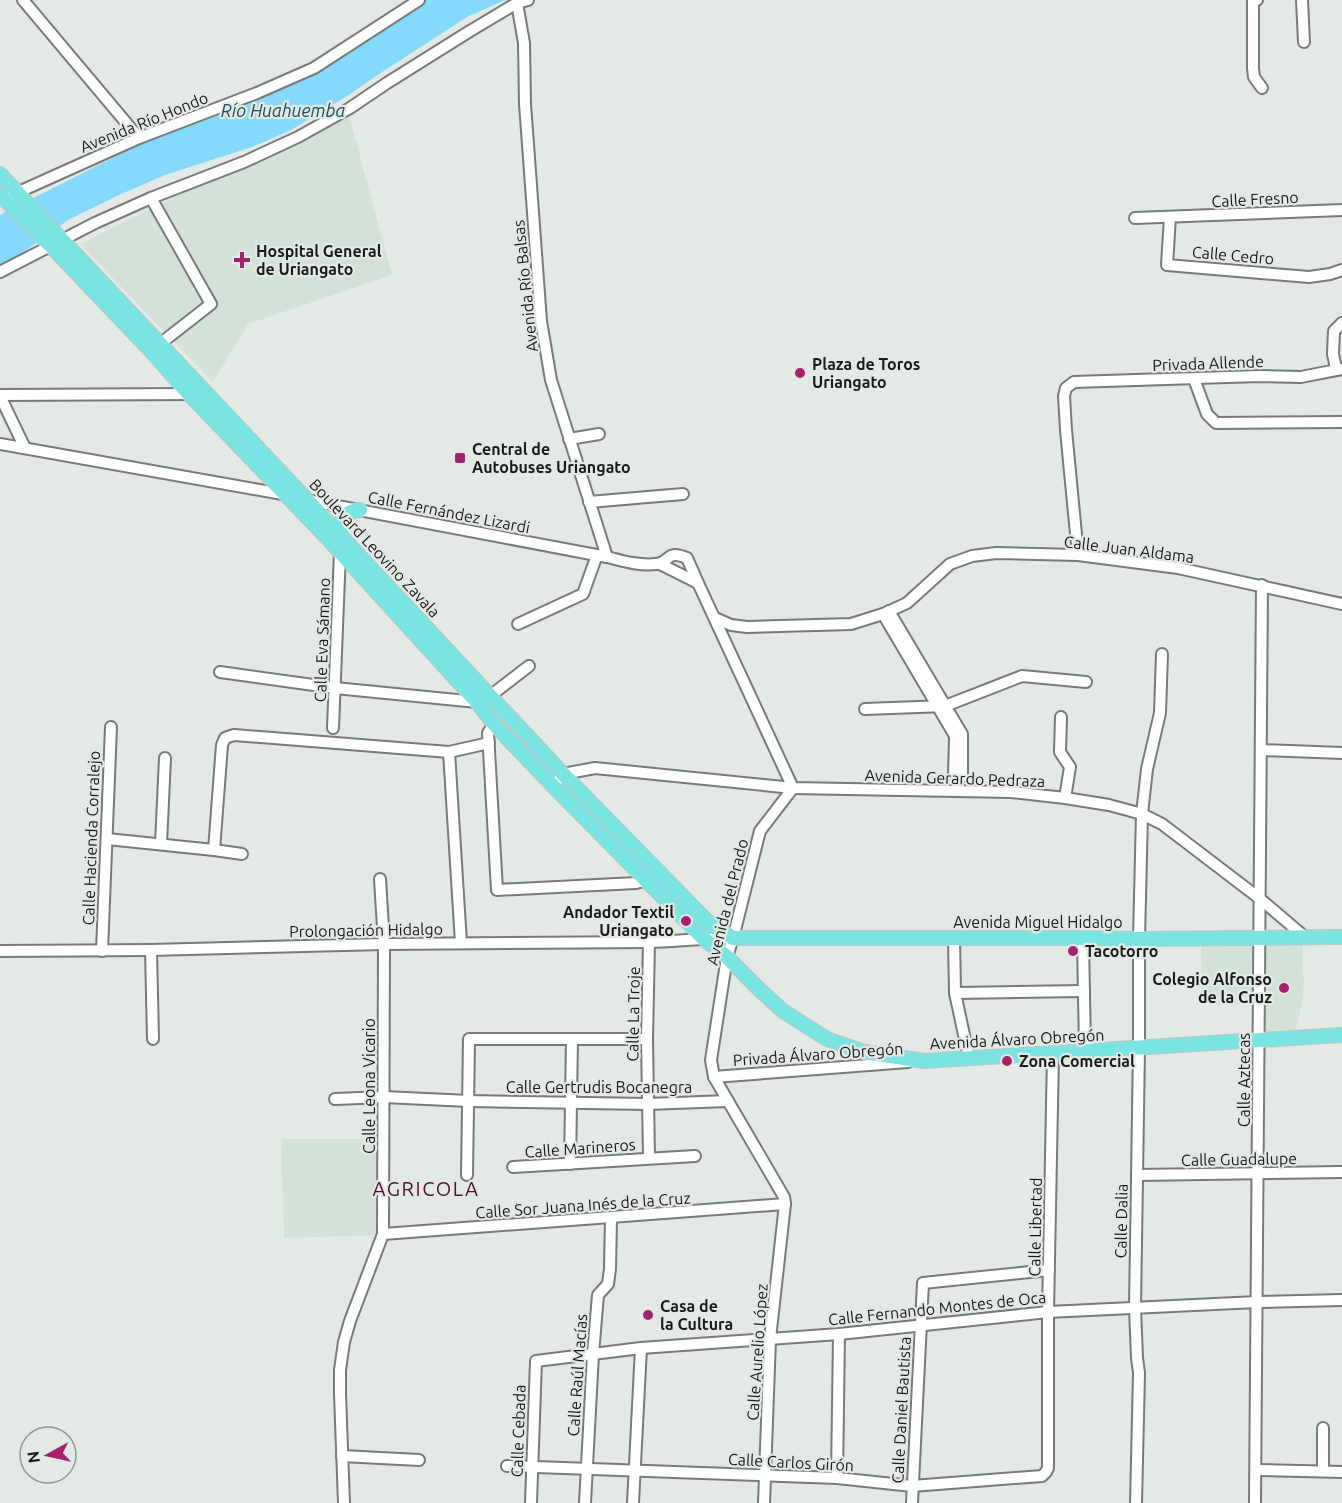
<svg xmlns="http://www.w3.org/2000/svg" width="1342" height="1503" font-family="Ubuntu,sans-serif">
<style>
.built{fill:#d3e1d8}
.water{fill:#85d9fc}
.lines{fill:none;stroke-linecap:round;stroke-linejoin:round}
.minor-casing{stroke:#767c78;stroke-width:14}
.major-casing{stroke:#c3c4c3;stroke-width:16}
.minor{stroke:#fff;stroke-width:10}
.major{stroke:#7ae4e2;stroke-width:14}
.poi-dot{fill:#a6216b;stroke:#e3e9e5;stroke-width:2}
.labels{text-anchor:middle;dominant-baseline:central;stroke-width:4.5;stroke-linejoin:round;paint-order:stroke}
.street-label{font-size:16px;fill:#191b1a;stroke:#e3e9e5}
.poi-label{font-size:16px;font-weight:bold;fill:#191b1a;stroke:#e3e9e5;text-anchor:start}
.water-label{font-size:18px;font-style:italic;fill:#205062;stroke:#e3e9e5}
.quarter-label{font-size:20px;letter-spacing:1.5px;fill:#501032;stroke:#e3e9e5}
</style>
<rect width="100%" height="100%" fill="#e3e9e5"/>
<g class="built">
<path d="M348,112L392,275L248,324L213,382L80,244Z"/>
<path d="M1303,942L1302,969L1304,979L1303,998L1295,1033L1265,1035L1264,943Z"/>
<path d="M1253,944L1254,1005L1202,1004L1201,945Z"/>
<path d="M281,1139H386L384,1235L284,1238Z"/>
</g>
<path class="water" d="M422,0H505L467,17L379,74L347,96L291,130L252,147L165,175L119,195L68,220L0,269V215L146,141L257,98Z"/>
<g class="lines">
<g class="minor-casing">
<g id="minor">
<path d="M23,0L139,138"/>
<path d="M1257,0L1253,1V68L1254,77L1262,88"/>
<path d="M1302,0L1304,42"/>
<path d="M517,3L524,43L525,104L541,321L551,380L607,557"/>
<path d="M12,195L139,138L257,93L314,68L419,0"/>
<path d="M151,198L211,304L156,347"/>
<path d="M1170,217L1167,265L1309,277L1330,274L1342,270"/>
<path d="M1135,218L1342,210"/>
<path d="M0,272L95,223L151,198L244,162L298,137L350,108L387,83L470,31L517,3L528,0"/>
<path d="M1336,369L1333,354L1334,331L1342,323"/>
<path d="M1194,379L1207,414L1216,423L1342,422"/>
<path d="M0,395L189,394"/>
<path d="M0,396L25,448"/>
<path d="M569,439L599,434"/>
<path d="M0,444L288,495"/>
<path d="M306,500L607,557C623,561 639,566 656,564C671,563 665,549 687,558L698,583L793,788"/>
<path d="M589,502L683,494"/>
<path d="M1078,555L1066,430L1064,396L1066,388L1074,382L1259,376L1301,377L1342,369"/>
<path d="M660,564L698,583"/>
<path d="M883,614L955,736L954,776L961,777L962,774V734L889,611"/>
<path d="M715,618L731,625L747,627L851,624L883,614L907,603L950,564L972,556L996,553L1078,555L1178,568L1342,604"/>
<path d="M518,624L583,594L597,555"/>
<path d="M220,672L335,688L477,702"/>
<path d="M490,696L529,666"/>
<path d="M865,709L945,706L1022,676L1086,682"/>
<path d="M1061,717L1060,752L1070,767L1065,798"/>
<path d="M494,724L488,733L497,890L636,883L647,880"/>
<path d="M333,728L340,552"/>
<path d="M1261,750L1342,753"/>
<path d="M449,752L461,943"/>
<path d="M559,779L563,774L595,768L793,788L1011,792L1065,798L1109,805L1142,814L1162,824L1259,898L1305,937"/>
<path d="M107,839L214,850L242,854"/>
<path d="M161,844L165,758"/>
<path d="M214,850L222,745L225,738L234,735L449,752L489,743"/>
<path d="M954,938L955,993L969,1058"/>
<path d="M1083,938L1085,1051"/>
<path d="M151,950L153,1039"/>
<path d="M0,951L151,950L384,944L649,942C677,941 705,938 733,938"/>
<path d="M102,951L111,727"/>
<path d="M955,993L1084,991"/>
<path d="M714,1077L908,1062"/>
<path d="M335,1099L384,1097L469,1101L648,1104L728,1101"/>
<path d="M649,1158L647,1039L649,942"/>
<path d="M570,1164L572,1040"/>
<path d="M513,1167L695,1156"/>
<path d="M467,1175L469,1039H647"/>
<path d="M1137,1175L1342,1172"/>
<path d="M383,1234L785,1204"/>
<path d="M342,1456L419,1460"/>
<path d="M507,1466L837,1478L912,1486L1042,1476L1046,1472L1048,1468V1312L1053,1053"/>
<path d="M1256,1470L1342,1472"/>
<path d="M1323,1471V1428"/>
<path d="M837,1478L839,1334"/>
<path d="M344,1503L340,1394V1370L344,1342L350,1321L383,1234L384,944L380,879"/>
<path d="M531,1503L536,1361L641,1348L839,1334L1048,1312L1257,1302L1342,1300"/>
<path d="M585,1503L593,1354L598,1295L608,1284L610,1269L611,1218"/>
<path d="M633,1503L641,1348"/>
<path d="M764,1503L770,1339L785,1204L784,1197L714,1077L711,1060L727,957L733,938L760,831L793,788"/>
<path d="M912,1503L923,1283L1049,1270"/>
<path d="M1136,1503L1139,1373L1137,1358L1135,1308L1139,1048V939L1142,814L1147,769L1160,713L1162,654"/>
<path d="M1255,1503L1262,585"/>
</g>
</g>
<g class="major-casing">
<g id="major">
<path d="M0,174L340,535L563,774L709,923L733,938H1083L1139,939L1342,937"/>
<path d="M0,195L50,245L151,351L189,394L332,543L477,702L494,724L553,786L703,938L727,957L761,991L783,1011L827,1039L864,1052L924,1061L1342,1035"/>
<path d="M337,539L340,535C338,520 345,511 360,510"/>
</g>
</g>
<use href="#minor" class="minor"/>
<use href="#major" class="major"/>
</g>
<g class="poi-dot">
<path d="M239 251h6v6h6v6h-6v6h-6v-6h-6v-6h6z"/>
<circle cx="800" cy="373" r="6"/>
<rect x="454" y="452" width="12" height="12" rx="3"/>
<circle cx="686" cy="921" r="6"/>
<circle cx="1073" cy="951" r="6"/>
<circle cx="1284" cy="988" r="6"/>
<circle cx="1007" cy="1061" r="6"/>
<circle cx="648" cy="1315" r="6"/>
</g>
<g class="labels">
<g class="street-label">
<text transform="translate(144 122) rotate(-22)">Avenida Río Hondo</text>
<text transform="translate(1255 199) rotate(-3)">Calle Fresno</text>
<text transform="translate(1233 255) rotate(5)">Calle Cedro</text>
<text transform="translate(525 286) rotate(-96)">Avenida Río Balsas</text>
<text transform="translate(1208 363) rotate(-2)">Privada Allende</text>
<text transform="translate(449 512) rotate(11)">Calle Fernández Lizardi</text>
<text transform="translate(375 548) rotate(47)">Boulevard Leovino Zavala</text>
<text transform="translate(1129 549) rotate(7)">Calle Juan Aldama</text>
<text transform="translate(322 640) rotate(-88)">Calle Eva Sámano</text>
<text transform="translate(955 778) rotate(2)">Avenida Gerardo Pedraza</text>
<text transform="translate(91 838) rotate(-88)">Calle Hacienda Corralejo</text>
<text transform="translate(727 902) rotate(-76)">Avenida del Prado</text>
<text x="1038" y="922">Avenida Miguel Hidalgo</text>
<text transform="translate(366 930) rotate(-1)">Prolongación Hidalgo</text>
<text transform="translate(633 1014) rotate(-89)">Calle La Troje</text>
<text transform="translate(1017 1039) rotate(-3)">Avenida Álvaro Obregón</text>
<text transform="translate(818 1054) rotate(-4)">Privada Álvaro Obregón</text>
<text transform="translate(1244 1080) rotate(-90)">Calle Aztecas</text>
<text transform="translate(369 1086) rotate(-90)">Calle Leona Vicario</text>
<text x="599" y="1087">Calle Gertrudis Bocanegra</text>
<text transform="translate(580 1148) rotate(-4)">Calle Marineros</text>
<text transform="translate(1239 1159) rotate(-1)">Calle Guadalupe</text>
<text transform="translate(583 1205) rotate(-4)">Calle Sor Juana Inés de la Cruz</text>
<text transform="translate(1121 1221) rotate(-89)">Calle Dalia</text>
<text transform="translate(1035 1227) rotate(-89)">Calle Libertad</text>
<text transform="translate(937 1308) rotate(-6)">Calle Fernando Montes de Oca</text>
<text transform="translate(757 1352) rotate(-86)">Calle Aurelio López</text>
<text transform="translate(577 1375) rotate(-86)">Calle Raúl Macías</text>
<text transform="translate(901 1410) rotate(-87)">Calle Daniel Bautista</text>
<text transform="translate(518 1431) rotate(-88)">Calle Cebada</text>
<text transform="translate(791 1462) rotate(3)">Calle Carlos Girón</text>
</g>
<g class="poi-label">
<text x="256" y="251">Hospital General<tspan x="256" dy="18">de Uriangato</tspan></text>
<text x="812" y="364">Plaza de Toros<tspan x="812" dy="18">Uriangato</tspan></text>
<text x="472" y="449">Central de<tspan x="472" dy="18">Autobuses Uriangato</tspan></text>
<text x="674" y="912" text-anchor="end">Andador Textil<tspan x="674" dy="18">Uriangato</tspan></text>
<text x="1085" y="951">Tacotorro</text>
<text x="1272" y="979" text-anchor="end">Colegio Alfonso<tspan x="1272" dy="18">de la Cruz</tspan></text>
<text x="1019" y="1061">Zona Comercial</text>
<text x="660" y="1306">Casa de<tspan x="660" dy="18">la Cultura</tspan></text>
</g>
<g class="water-label">
<text x="283" y="110">Río Huahuemba</text>
</g>
<g class="quarter-label">
<text x="426" y="1188">AGRICOLA</text>
</g>
</g>
<g transform="translate(48 1455) rotate(262)"><circle r="28" fill="#e3e9e5" stroke="#929794" stroke-width="1.5"/>
<path d="M0-4.5L10 22L0 15L-10 22Z" fill="#a6216b"/>
<text y="-9" font-size="16" font-weight="bold" text-anchor="middle" fill="#191b1a">N</text>
</g>
</svg>
